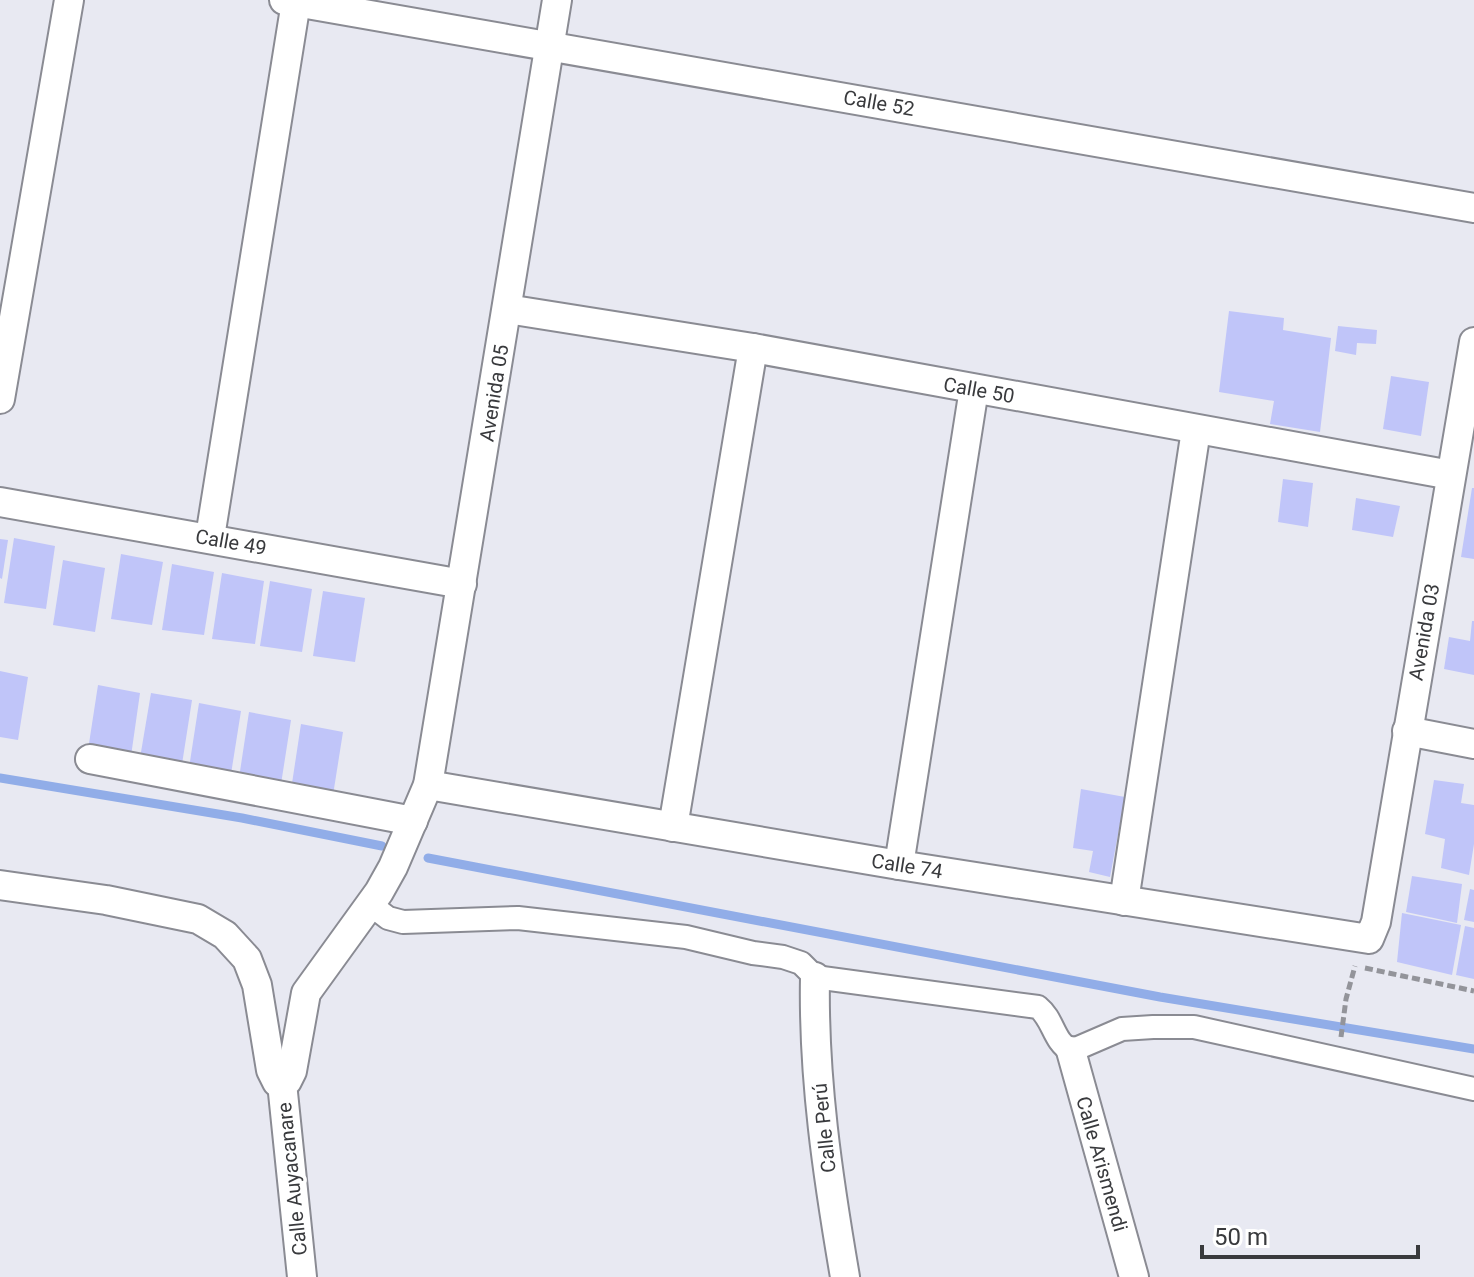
<svg xmlns="http://www.w3.org/2000/svg" width="1474" height="1277" font-family="Roboto,sans-serif">
<style>
.lines{fill:none;stroke-linecap:round;stroke-linejoin:round}
.stream{stroke:#91ade8;stroke-width:9}
.building{fill:#c0c5f9}
.pedestrian-casing{stroke:#8a8b93;stroke-width:26}
.minor-casing{stroke:#8a8b93;stroke-width:32}
.path{stroke:#93949a;stroke-width:5;stroke-dasharray:8 4;stroke-linecap:butt}
.pedestrian{stroke:#fff;stroke-width:22}
.minor{stroke:#fff;stroke-width:28}
.labels{text-anchor:middle;dominant-baseline:central;stroke-width:7;stroke-linejoin:round;paint-order:stroke}
.street-label{font-size:20px;fill:#393a3d;stroke:#fff}
</style>
<rect width="100%" height="100%" fill="#e8e9f2"/>
<g class="lines">
<g class="stream">
<path d="M0,778L242,818L382,846"/>
<path d="M428,858L1160,997L1474,1049"/>
</g>
</g>
<g class="building">
<path d="M1229,311L1284,318L1283,330L1331,338L1320,432L1270,424L1274,401L1219,392Z"/>
<path d="M1338,326L1377,330L1376,344L1357,343L1356,355L1335,351Z"/>
<path d="M1391,376L1429,382L1421,436L1383,429Z"/>
<path d="M1283,479L1313,483L1308,527L1278,522Z"/>
<path d="M1472,488H1474V559L1461,557Z"/>
<path d="M1356,498L1400,506L1393,537L1352,530Z"/>
<path d="M14,538L55,546L46,609L4,603Z"/>
<path d="M0,539L8,540L2,579L0,578Z"/>
<path d="M121,554L163,562L152,625L111,619Z"/>
<path d="M63,560L105,568L95,632L53,625Z"/>
<path d="M172,564L214,572L204,635L162,630Z"/>
<path d="M222,573L264,581L255,644L212,639Z"/>
<path d="M270,581L312,589L302,652L260,646Z"/>
<path d="M323,591L365,598L355,662L313,656Z"/>
<path d="M1472,621H1474V675L1444,669L1449,637L1470,641Z"/>
<path d="M0,671L28,677L18,740L0,737Z"/>
<path d="M98,685L140,693L131,756L88,750Z"/>
<path d="M151,693L192,700L182,764L140,758Z"/>
<path d="M199,703L241,711L231,774L189,768Z"/>
<path d="M249,712L291,720L281,784L239,778Z"/>
<path d="M301,724L343,732L333,795L291,790Z"/>
<path d="M1434,780L1464,784L1461,803L1474,805V844L1469,875L1441,868L1445,839L1425,834Z"/>
<path d="M1081,789L1125,797L1110,877L1089,872L1093,851L1073,848Z"/>
<path d="M1412,876L1462,884L1457,923L1406,912Z"/>
<path d="M1470,889L1474,890V922L1464,920Z"/>
<path d="M1402,913L1461,925L1452,975L1397,962Z"/>
<path d="M1465,926L1474,928V979L1456,975Z"/>
</g>
<g class="lines">
<g class="pedestrian-casing">
<path id="pedestrian" d="M371,905L388,918L403,922L518,918L686,937L753,953L783,957L801,963L815,977L1038,1007C1054,1020 1053,1041 1071,1051L1122,1029L1153,1027H1194L1474,1089"/>
</g>
<g class="minor-casing">
<g id="minor">
<path d="M284,0L1474,208"/>
<path d="M507,309L753,348L1451,475"/>
<path d="M0,399L69,0"/>
<path d="M0,502L462,584"/>
<path d="M210,537L296,2"/>
<path d="M1407,731L1474,744"/>
<path d="M90,759L413,821"/>
<path d="M428,785L899,865L1369,939L1376,922L1474,342"/>
<path d="M673,827L753,348"/>
<path d="M899,865L974,389"/>
<path d="M0,885L106,900L198,919L225,935L247,959L257,985L271,1070L277,1082L282,1083"/>
<path d="M1124,901L1196,430"/>
<path d="M815,977C813,1078 828,1178 845,1277"/>
<path d="M1071,1051L1134,1277"/>
<path d="M302,1277L282,1083L287,1081L292,1071L306,993L379,892L393,867L428,785L557,0"/>
</g>
</g>
<g class="path">
<path d="M1365,968L1474,991"/>
<path d="M1341,1037L1346,999L1355,966"/>
</g>
<use href="#pedestrian" class="pedestrian"/>
<use href="#minor" class="minor"/>
</g>
<g class="labels">
<g class="street-label">
<text transform="translate(879 103) rotate(10)">Calle 52</text>
<text transform="translate(979 390) rotate(10)">Calle 50</text>
<text transform="translate(494 393) rotate(-81)">Avenida 05</text>
<text transform="translate(231 542) rotate(10)">Calle 49</text>
<text transform="translate(1424 632) rotate(-80)">Avenida 03</text>
<text transform="translate(907 866) rotate(9)">Calle 74</text>
<text transform="translate(824 1128) rotate(-96)">Calle Perú</text>
<text transform="translate(1102 1164) rotate(74)">Calle Arismendi</text>
<text transform="translate(292 1179) rotate(-96)">Calle Auyacanare</text>
</g>
</g>
<path d="M1202 1245v12h216v-12" fill="none" stroke="#393a3d" stroke-width="4"/>
<text x="1214" y="1245" font-size="24" fill="#393a3d" stroke="#ffffff" stroke-width="6" paint-order="stroke">50 m</text>
</svg>
